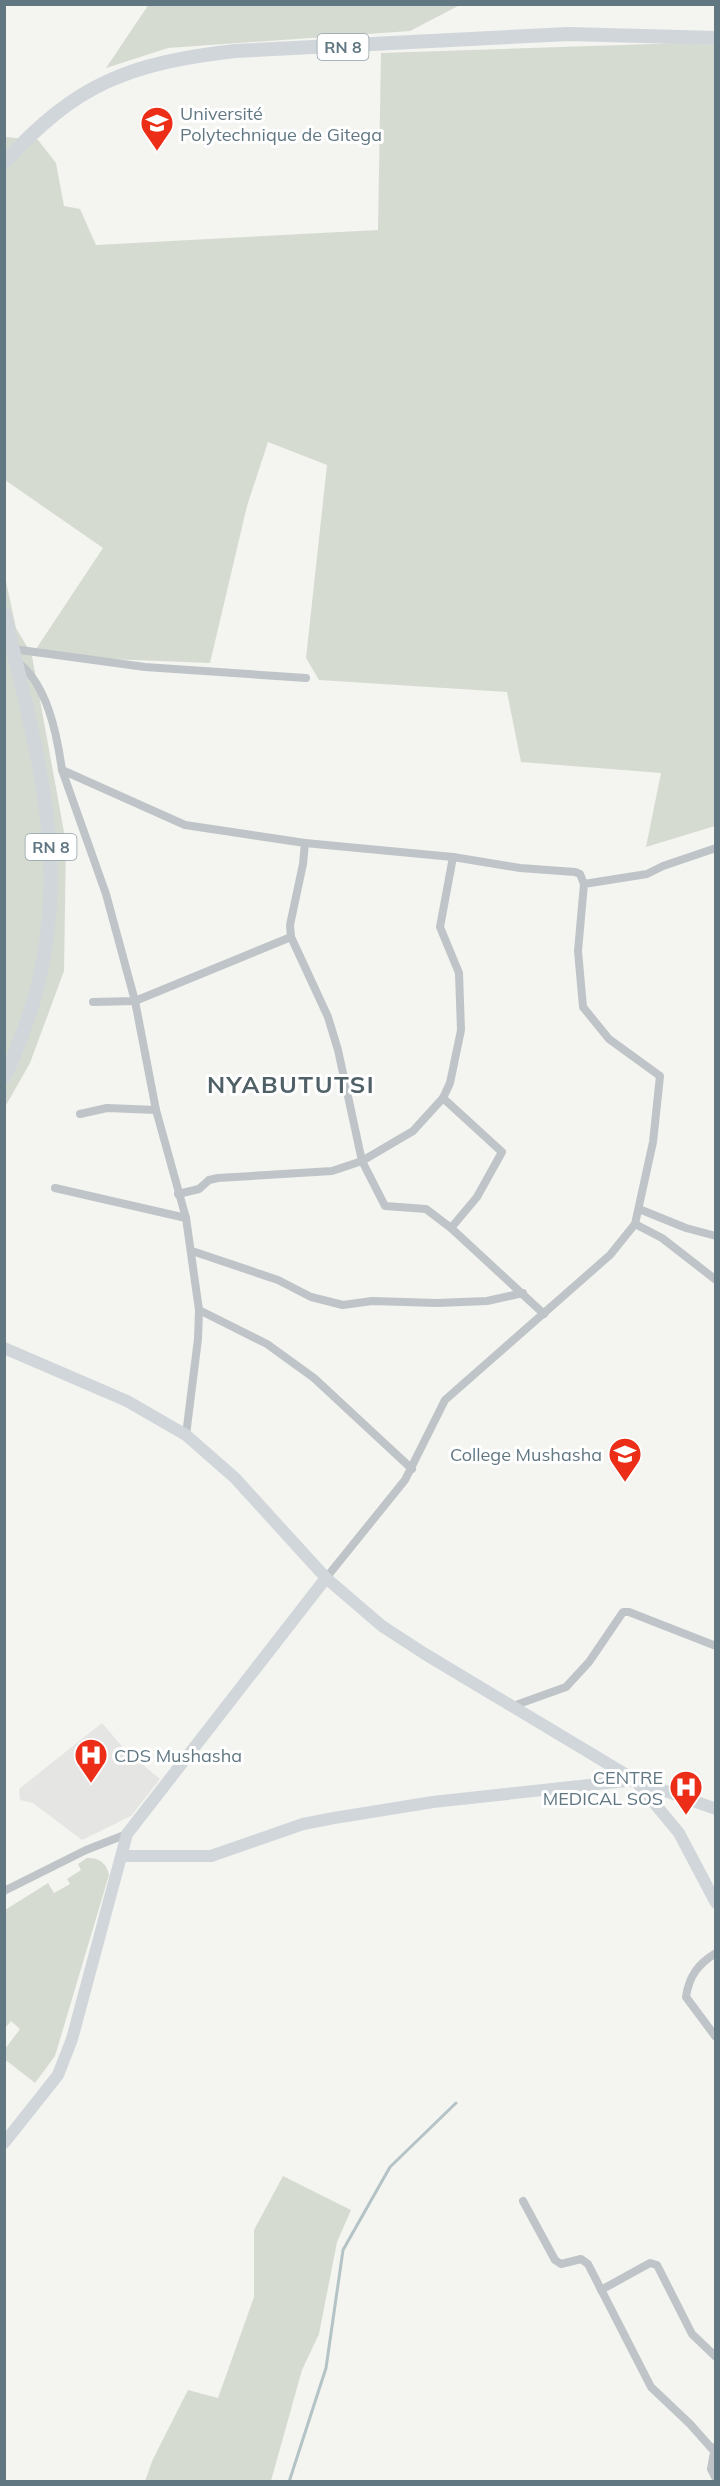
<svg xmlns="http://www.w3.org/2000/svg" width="720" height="2486" font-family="Mulish,sans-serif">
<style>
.built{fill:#e5e5e3}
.green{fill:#d6dbd1}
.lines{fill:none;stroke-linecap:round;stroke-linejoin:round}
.stream{stroke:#b4c4c6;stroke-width:3}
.street{stroke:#bec4c7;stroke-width:8}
.secondary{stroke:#d0d6da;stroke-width:12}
.primary{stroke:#d0d6da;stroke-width:14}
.labels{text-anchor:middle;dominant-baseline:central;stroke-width:6;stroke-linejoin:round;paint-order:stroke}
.shield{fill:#fff;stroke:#90a0a8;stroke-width:1.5}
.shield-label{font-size:16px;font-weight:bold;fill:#617883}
.poi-label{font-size:18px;fill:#617883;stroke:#fff;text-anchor:start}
.district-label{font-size:24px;font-weight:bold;letter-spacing:1.5px;fill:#506067;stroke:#fff}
</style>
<rect width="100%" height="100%" fill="#f4f4f0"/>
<path class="built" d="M102,1723L126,1751L160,1779L131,1816L82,1840L33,1803L20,1800L19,1789Z"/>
<g class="green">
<path d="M149,4H460V5L410,31L168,48L106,68Z"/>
<path d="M682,43L715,45V826L646,847L661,773L521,762L507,692L319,680L306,658L327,465L268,442L247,506L210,663L32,656L66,843L64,971L30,1063L5,1107L4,572L16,628L32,655L103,548L5,480V137L38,140L56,163L64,206L80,209L96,245L378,230L381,53Z"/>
<path d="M87,1858C98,1857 107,1863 109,1875L55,2056L35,2083L7,2061L5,2063V2049L20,2029L11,2021L5,2028V1910L48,1883L54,1893L70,1884L67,1879L81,1870L78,1864Z"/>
<path d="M283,2176L351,2210L337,2242L319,2334L302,2370L271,2481H145L153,2459L188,2390L218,2398L254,2297V2230Z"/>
</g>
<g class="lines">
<path class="stream" d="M289,2482L326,2368L343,2250L390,2167L456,2103"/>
<g class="street">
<path d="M13,649L145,667L306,678"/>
<path d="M15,660C47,682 57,734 62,770L185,825L305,843L453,857L520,868L575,872L580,874L584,884"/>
<path d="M62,770L106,894L135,1001L156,1110L186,1218L199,1310L198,1339L186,1435"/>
<path d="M305,843L303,864L290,925L291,937L328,1017L338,1050L362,1161L385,1206L426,1209L451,1228"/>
<path d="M93,1002L135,1001L291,937"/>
<path d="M443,1098L502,1152L477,1197L451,1228L544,1314"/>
<path d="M80,1114L107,1108L156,1110"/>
<path d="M55,1188L186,1218"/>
<path d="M178,1194L199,1189L209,1180L218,1178L332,1171L362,1161L413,1131L443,1098L450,1083L461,1030L459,973L440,927L453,857"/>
<path d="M639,1209L686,1228L716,1236"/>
<path d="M635,1224L662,1238L716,1280"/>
<path d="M192,1251L278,1280L311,1297L343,1305L372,1301L437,1303L487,1301L523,1293"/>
<path d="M199,1310L267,1344L314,1378L412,1469"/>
<path d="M326,1578L405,1480L445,1400L610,1255L635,1224L653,1142L660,1076L609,1039L583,1007L578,951L584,884L647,874L663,866L716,848"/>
<path d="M513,1706L566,1687L589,1662L623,1612H629L716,1646"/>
<path d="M4,1891L86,1850L127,1834"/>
<path d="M715,2036L686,1997C689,1976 698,1964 716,1953"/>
<path d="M523,2201L555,2260L561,2264L581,2259L588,2264L651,2387L690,2424L714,2451"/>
<path d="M601,2290L650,2263L657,2265L692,2334L716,2357"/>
<path d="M715,2447L711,2469L716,2479"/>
</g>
<g class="secondary">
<path d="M4,1348L127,1401L186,1435L235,1478L326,1578L382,1626L425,1654L635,1780L716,1809"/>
<path d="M122,1856H211L303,1824L334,1818L433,1802L635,1780L679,1833L716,1903"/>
<path d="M4,2143L58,2075L72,2039L127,1834L326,1578"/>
</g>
<g class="primary">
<path d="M4,163C76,83 130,63 235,51L568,34L716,38"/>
<path d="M4,613C38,755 78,884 25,1026C19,1043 13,1061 4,1077"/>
</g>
</g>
<defs>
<g id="school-pin" transform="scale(1.725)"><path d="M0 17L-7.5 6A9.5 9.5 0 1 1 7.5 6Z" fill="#ec2e18" stroke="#fff"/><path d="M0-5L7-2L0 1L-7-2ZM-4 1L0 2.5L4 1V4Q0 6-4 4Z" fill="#fff"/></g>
<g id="university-pin" transform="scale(1.725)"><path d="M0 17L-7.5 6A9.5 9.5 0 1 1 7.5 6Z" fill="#ec2e18" stroke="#fff"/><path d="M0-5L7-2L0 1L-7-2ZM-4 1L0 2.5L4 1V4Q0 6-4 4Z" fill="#fff"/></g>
<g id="hospital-pin" transform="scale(1.725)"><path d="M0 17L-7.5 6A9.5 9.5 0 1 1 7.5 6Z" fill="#ec2e18" stroke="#fff"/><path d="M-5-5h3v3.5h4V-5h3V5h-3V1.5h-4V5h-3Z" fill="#fff"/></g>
</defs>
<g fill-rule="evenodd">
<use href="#school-pin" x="157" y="123"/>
<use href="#university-pin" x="625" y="1454"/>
<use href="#hospital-pin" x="91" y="1755"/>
<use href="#hospital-pin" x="686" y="1787"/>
</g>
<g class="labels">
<g class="shield">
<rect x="317.5" y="34" width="51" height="26" rx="4.5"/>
<rect x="25.5" y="834" width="51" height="26" rx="4.5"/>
</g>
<g class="shield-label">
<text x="343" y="47">RN 8</text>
<text x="51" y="847">RN 8</text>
</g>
<g class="poi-label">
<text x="180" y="113">Université<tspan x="180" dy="21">Polytechnique de Gitega</tspan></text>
<text x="602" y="1454" text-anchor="end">College Mushasha</text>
<text x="114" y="1755">CDS Mushasha</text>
<text x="663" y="1777" text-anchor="end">CENTRE<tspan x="663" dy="21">MEDICAL SOS</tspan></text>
</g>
<g class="district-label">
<text x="291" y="1084">NYABUTUTSI</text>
</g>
</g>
<rect width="720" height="2486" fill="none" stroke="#617883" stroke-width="12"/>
</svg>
